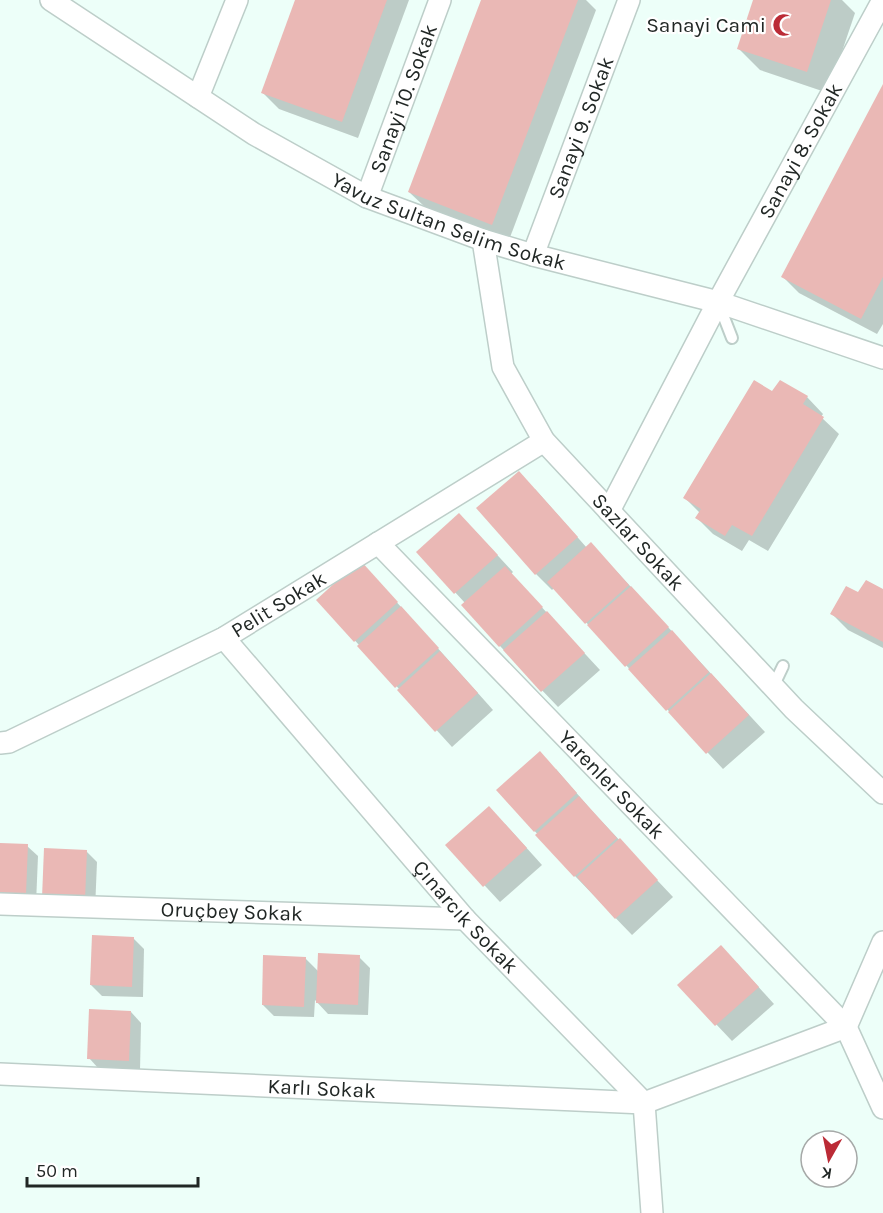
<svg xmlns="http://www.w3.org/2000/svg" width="883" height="1213" font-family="Karla,sans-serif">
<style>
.shadow{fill:#0003}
.building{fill:#eab8b5}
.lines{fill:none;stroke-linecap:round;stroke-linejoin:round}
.lane-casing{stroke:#bdcec9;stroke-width:14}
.street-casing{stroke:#bdcec9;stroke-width:24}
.lane{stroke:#fff;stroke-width:10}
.street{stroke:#fff;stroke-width:21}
.labels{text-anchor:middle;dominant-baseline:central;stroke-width:4.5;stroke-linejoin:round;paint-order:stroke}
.poi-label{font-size:21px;fill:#212725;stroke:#fff;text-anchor:end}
.street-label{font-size:21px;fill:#212725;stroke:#fff}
</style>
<rect width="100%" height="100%" fill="#edfff9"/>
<g class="shadow">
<path d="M297,0H409L358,138L279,109L263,93Z"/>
<path d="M482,0H586L596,10L509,240L426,208L409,192Z"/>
<path d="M755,0H842L855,13L828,93L760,70L739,49Z"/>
<path d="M883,87V324L877,334L799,293L783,277Z"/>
<path d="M773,394L807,397L823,414L821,417L839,434L768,551L749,540L742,551L713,534L697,518L700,513L685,498Z"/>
<path d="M535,489L587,548L607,561L765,732L723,769L554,588L552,590L536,574Z"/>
<path d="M475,531L513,572L511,574L600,670L558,707L500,646L463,605L465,603L418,552Z"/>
<path d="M376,579L493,710L452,747L318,600Z"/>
<path d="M883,591V648L848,630L832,614L859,594Z"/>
<path d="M556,769L592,811L673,897L632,935L575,876L498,790Z"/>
<path d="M505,824L542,865L500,902L447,845Z"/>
<path d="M0,845L27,846L38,856L36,904L0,903Z"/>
<path d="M86,851L97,862L95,910L44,897Z"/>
<path d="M133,938L144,949L143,997L102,996L91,985Z"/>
<path d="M359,957L370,968L368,1015L328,1014L315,1000L314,1017L274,1016L263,1005L305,958L319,972Z"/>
<path d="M737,963L774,1004L732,1041L679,985Z"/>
<path d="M131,1012L141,1023L140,1071L99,1069L89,1058Z"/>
</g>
<g class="building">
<path d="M295,0H387L342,122L261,93Z"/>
<path d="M481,0H578L492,225L408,192Z"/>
<path d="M753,0H831L807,72L737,49Z"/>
<path d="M883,84V277L861,319L781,277Z"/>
<path d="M754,380L772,391L780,380L808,396L803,404L824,417L752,536L732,525L725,536L695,518L701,509L683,498Z"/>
<path d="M519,471L578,537L535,575L476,508Z"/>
<path d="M459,513L498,555L454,594L416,552Z"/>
<path d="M591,542L629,585L585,624L547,582Z"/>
<path d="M360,560L398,602L354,642L316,600Z"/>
<path d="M505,566L543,607L499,647L461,605Z"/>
<path d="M866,580L883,589V642L830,614L846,586L858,592Z"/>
<path d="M631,586L669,627L625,667L587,625Z"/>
<path d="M401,606L439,648L395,688L357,646Z"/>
<path d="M547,611L585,653L541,692L503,650Z"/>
<path d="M672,630L709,672L666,711L628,669Z"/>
<path d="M440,651L478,693L435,732L397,690Z"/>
<path d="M711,673L749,715L706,754L668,712Z"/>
<path d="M540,751L577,793L534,832L496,790Z"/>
<path d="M579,796L617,838L574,877L535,835Z"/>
<path d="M489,806L527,848L483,887L445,845Z"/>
<path d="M620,838L658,880L615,919L577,877Z"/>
<path d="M0,843L28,844L26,894L0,893Z"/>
<path d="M44,848L87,850L85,900L42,898Z"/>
<path d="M92,935L134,937L132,987L90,985Z"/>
<path d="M721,945L759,987L715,1026L677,985Z"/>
<path d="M318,953L360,955L358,1005L316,1003Z"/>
<path d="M263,955L306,957L304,1007L262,1005Z"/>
<path d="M89,1009L131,1011L129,1061L87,1059Z"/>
</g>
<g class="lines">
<g class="lane-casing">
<g id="lane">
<path d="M718,302L732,338"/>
<path d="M773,687L783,666"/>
</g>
</g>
<g class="street-casing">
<g id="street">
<path id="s1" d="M51,0L254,134L367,197L483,240L533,255L718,302L883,358"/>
<path d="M198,97L237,0"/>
<path id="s2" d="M367,197L440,0"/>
<path id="s3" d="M483,240L503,367L544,441L794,709L883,793"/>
<path id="s4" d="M533,255L629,0"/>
<path id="s5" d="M609,511L718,302L883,0"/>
<path id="s6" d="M378,543L846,1027L883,1108"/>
<path id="s7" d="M224,638L465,919L644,1103L652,1213"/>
<path id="s8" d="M0,743L9,742L224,638L544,441"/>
<path id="s9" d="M0,904L465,919"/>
<path id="s10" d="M0,1074L644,1103L846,1027L883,942"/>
</g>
</g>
<use href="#lane" class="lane"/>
<use href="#street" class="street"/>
</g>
<defs>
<g id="mosque-bare" transform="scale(1.8)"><path d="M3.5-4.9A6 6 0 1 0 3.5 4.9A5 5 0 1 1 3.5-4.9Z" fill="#bb2b36" stroke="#fff" stroke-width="2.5" paint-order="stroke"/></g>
</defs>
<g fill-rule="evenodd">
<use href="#mosque-bare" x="784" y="25"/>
</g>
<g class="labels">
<g class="poi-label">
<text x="766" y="25">Sanayi Cami</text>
</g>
<g class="street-label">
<text stroke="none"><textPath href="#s2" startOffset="105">Sanayi 10. Sokak</textPath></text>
<text stroke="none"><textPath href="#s4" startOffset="136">Sanayi 9. Sokak</textPath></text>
<text stroke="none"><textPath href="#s5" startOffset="408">Sanayi 8. Sokak</textPath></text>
<text stroke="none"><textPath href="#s1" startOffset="458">Yavuz Sultan Selim Sokak</textPath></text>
<text stroke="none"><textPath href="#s3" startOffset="351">Sazlar Sokak</textPath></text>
<text stroke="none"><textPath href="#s8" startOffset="312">Pelit Sokak</textPath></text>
<text stroke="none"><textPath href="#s6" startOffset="336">Yarenler Sokak</textPath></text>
<text stroke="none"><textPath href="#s9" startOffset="232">Oruçbey Sokak</textPath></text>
<text stroke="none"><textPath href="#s7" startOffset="369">Çınarcık Sokak</textPath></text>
<text stroke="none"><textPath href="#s10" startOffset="322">Karlı Sokak</textPath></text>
</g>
</g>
<g transform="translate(829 1159) rotate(189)"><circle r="28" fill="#ffffff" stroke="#a6a9a8" stroke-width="1.5"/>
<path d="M0-4.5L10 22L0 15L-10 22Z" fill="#bb2b36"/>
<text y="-9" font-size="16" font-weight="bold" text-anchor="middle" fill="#212725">K</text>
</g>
<path d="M27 1177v9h171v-9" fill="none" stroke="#212725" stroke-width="3"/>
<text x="36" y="1177" font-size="18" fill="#212725" stroke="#ffffff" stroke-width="4.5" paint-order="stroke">50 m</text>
</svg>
